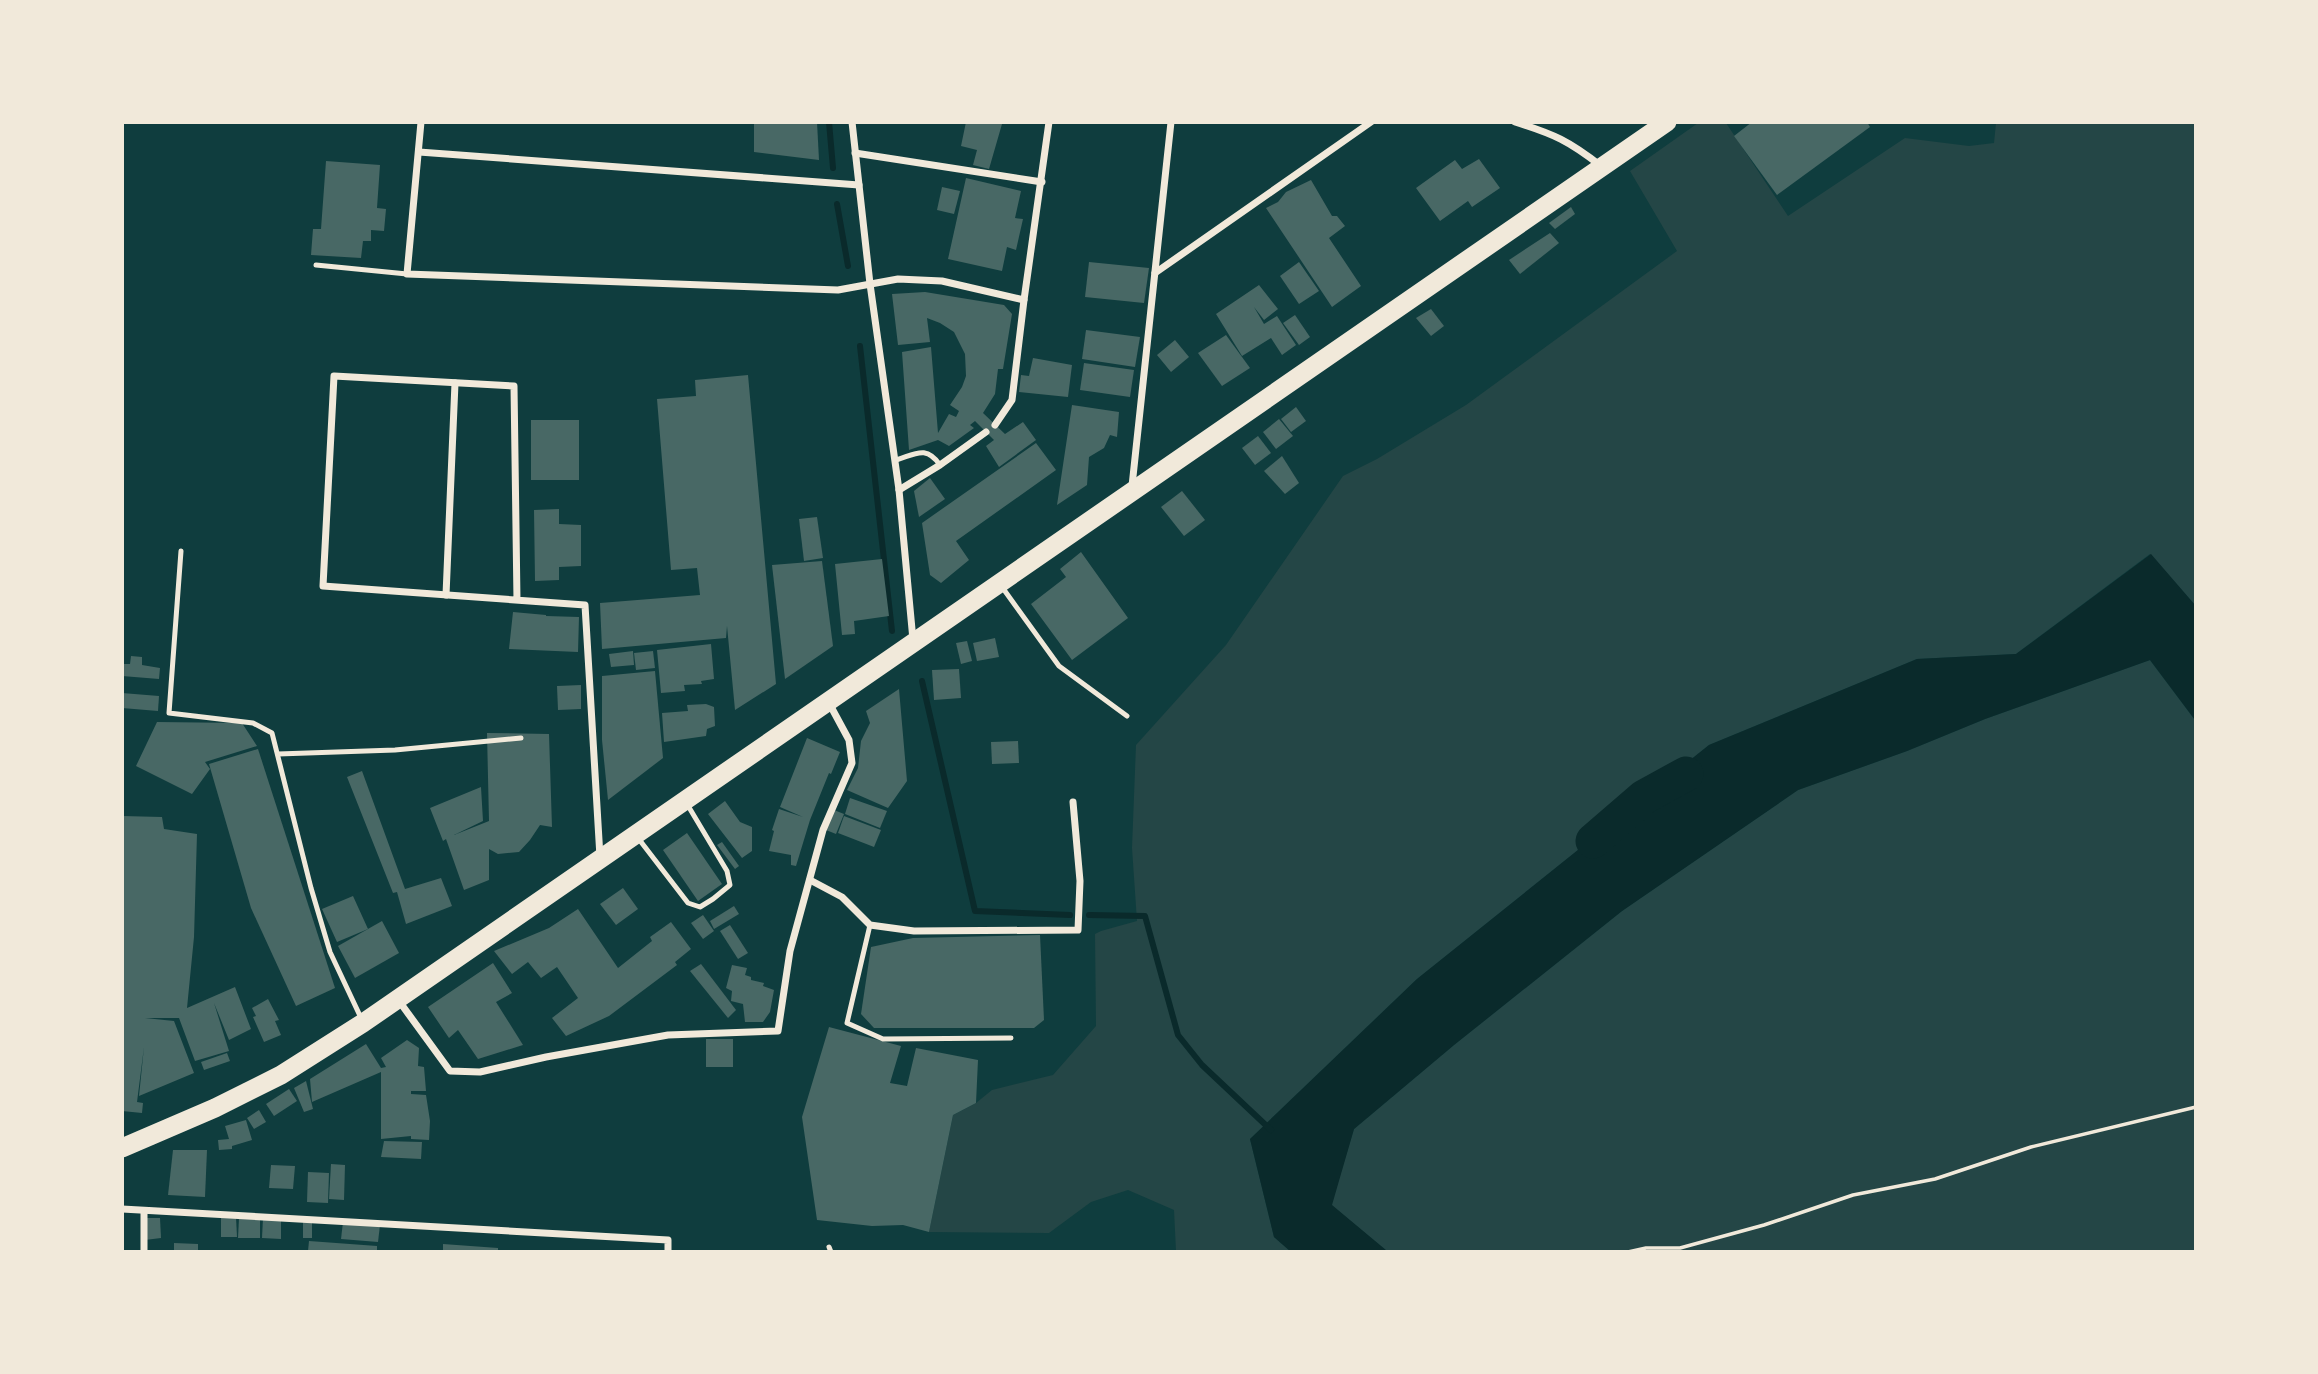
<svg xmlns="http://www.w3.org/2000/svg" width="2318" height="1374" font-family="Lato,sans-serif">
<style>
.green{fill:#244646}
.water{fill:#0a2a2b}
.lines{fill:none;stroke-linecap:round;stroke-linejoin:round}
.stream{stroke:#0a2a2b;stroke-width:6}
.river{stroke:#0a2a2b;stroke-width:35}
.building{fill:#486865}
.path{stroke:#f1e9da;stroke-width:3.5}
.service{stroke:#f1e9da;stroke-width:5}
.minor{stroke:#f1e9da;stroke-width:7}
.trunk{stroke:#f1e9da;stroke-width:19}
</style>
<rect width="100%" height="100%" fill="#0f3d3e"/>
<g class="green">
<path d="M1698,123H1726L1788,216L1905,138L1969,146L1994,143L1996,123H2195V605L2150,554L2016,654L1917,659L1709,745L1417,979L1250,1139L1274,1237L1290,1251H1176L1174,1210L1128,1190L1091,1202L1049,1233L929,1232L953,1115L976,1103L992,1090L1053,1075L1096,1026L1095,934L1101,931L1137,921L1132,848L1136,745L1226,645L1343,476L1377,459L1466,405L1677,251L1630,171Z"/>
<path d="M2150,660L2195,720V1251H1387L1331,1205L1354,1129L1454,1045L1622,911L1798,790L1907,751L1985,719Z"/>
</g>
<path class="water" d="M2151,554L2195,605V720L2150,660L1985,719L1907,751L1798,790L1622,911L1454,1045L1354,1129L1332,1205L1387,1251H1290L1274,1237L1250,1139L1417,979L1709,745L1917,659L2016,654Z"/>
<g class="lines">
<g class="stream">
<path d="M829,122L833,168"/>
<path d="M837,204L848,266"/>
<path d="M860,346L892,631"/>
<path d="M922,681L975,911L1070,915"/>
<path d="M1089,915L1145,916L1178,1035L1202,1065L1271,1130"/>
</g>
<path class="river" d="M1593,841L1644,797L1686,774"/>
</g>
<g class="building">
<path d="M754,122H817L819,160L754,152Z"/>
<path d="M966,122L1002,124L989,169L973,165L977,150L961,146Z"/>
<path d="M1752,122H1867L1870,127L1777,195L1734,136Z"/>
<path d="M1479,159L1500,188L1472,207L1468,201L1440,221L1416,188L1455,160L1462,169Z"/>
<path d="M326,161L380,165L377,208L386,209L384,231L371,230V241H363L361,258L311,255L313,229H321Z"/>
<path d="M966,178L1021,191L1015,218L1023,219L1016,250L1007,247L1002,271L948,259Z"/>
<path d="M1311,180L1332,216H1337L1345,226L1329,238L1361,286L1332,307L1266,208L1278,202L1286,192Z"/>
<path d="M942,187L960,191L954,214L937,210Z"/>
<path d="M1571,207L1575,214L1555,229L1549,223Z"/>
<path d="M1550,233L1559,243L1520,274L1509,260Z"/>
<path d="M1089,262L1149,268L1144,303L1085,297Z"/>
<path d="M1299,262L1319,291L1299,304L1280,276Z"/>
<path d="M1259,285L1278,309L1264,320L1254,307L1264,324L1277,316L1296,345L1282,355L1271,338L1242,356L1216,314Z"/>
<path d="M925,292L1004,305L1012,314L1003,369H998L995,394L983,413L1005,434L1023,422L1036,440L999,467L986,446L994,440L975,421L970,425L974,428L949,446L938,440L909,450L902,352L931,347L938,433L949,414L956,417L959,411L950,405L962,387L966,376L965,354L954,332L940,323L927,318L930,342L898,345L892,294Z"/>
<path d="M1431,309L1444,326L1431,336L1416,318Z"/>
<path d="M1295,315L1310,337L1299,345L1283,323Z"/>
<path d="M1086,330L1140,337L1135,367L1082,359Z"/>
<path d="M1226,335L1250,368L1222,386L1198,353Z"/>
<path d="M1175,340L1189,357L1171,372L1157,355Z"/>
<path d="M1033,358L1072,365L1068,397L1019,392L1021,375L1029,376Z"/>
<path d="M1084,363L1134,370L1130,397L1080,390Z"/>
<path d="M748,375L776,684L735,710L727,626L726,638L602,649L600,603L700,595L697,568L671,570L657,399L696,396L695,380Z"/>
<path d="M1072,405L1119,412L1117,437L1110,435L1104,448L1089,457L1087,485L1057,505Z"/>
<path d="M1296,407L1306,421L1291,432L1281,419Z"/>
<path d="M1279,419L1293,436L1276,449L1263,432Z"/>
<rect x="531" y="420" width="48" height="60"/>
<path d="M1258,436L1271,453L1255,465L1242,448Z"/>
<path d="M1036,443L1056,470L956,541L969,560L941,583L930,575L922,523Z"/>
<path d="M1282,456L1299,483L1285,494L1264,471Z"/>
<path d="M930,478L945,499L919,517L914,491Z"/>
<path d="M1182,491L1205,520L1184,536L1161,507Z"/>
<path d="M559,509V524L581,525V566L559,567V580L535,581L534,510Z"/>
<path d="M817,517L823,558L804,561L799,519Z"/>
<path d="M1081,552L1128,618L1072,660L1031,604L1066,577L1060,569Z"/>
<path d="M882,559L889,616L854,621L855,634L842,635L835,564Z"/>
<path d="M822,561L833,646L785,679L772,565Z"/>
<path d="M513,612L546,615V616L579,617L578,652L509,649Z"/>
<path d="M995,638L999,657L977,661L973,643Z"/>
<path d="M967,641L972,661L961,664L956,643Z"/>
<path d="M711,644L714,679L701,681L702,684L684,685L685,691L661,693L657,650Z"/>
<path d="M633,651L634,665L611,667L609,654Z"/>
<path d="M653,651L655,668L636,670L634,653Z"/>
<path d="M131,656L142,657V665L160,668L159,679L122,676V664H130Z"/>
<path d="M959,669L961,698L934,700L932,670Z"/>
<path d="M655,671L663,758L608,800L602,740V676Z"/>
<path d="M581,685V709L558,710L557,686Z"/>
<path d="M899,689L907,781L888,808L847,790L858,768L861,741L870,723L866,711Z"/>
<path d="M122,693L159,696L158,711L122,708Z"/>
<path d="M706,704L714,707L715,726L707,729L706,736L664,742L662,713L688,711L687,705Z"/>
<path d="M157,722L242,723L257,746L205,762L210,769L192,794L136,766Z"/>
<path d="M487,733L549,734L552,827L540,825L530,840L519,852L498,854L489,849V880L464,890L446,839L443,841L430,808L481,787L483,821L454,835L489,821Z"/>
<path d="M807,738L840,752L831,774L829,773L810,820L796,866L791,865V855L769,851L774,831L772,830L779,809L803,817L780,807Z"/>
<path d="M1018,741L1019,763L992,764L991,742Z"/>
<path d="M258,749L335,988L296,1006L251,908L209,764Z"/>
<path d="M362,771L405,889L441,878L452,906L406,924L397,892L393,893L347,777Z"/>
<path d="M850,798L887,811L880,828L845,814Z"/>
<path d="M725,801L740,822L752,827V851L742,858L708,814Z"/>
<path d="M834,810L844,814L836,834L826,830Z"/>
<path d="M122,816L162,817L164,829L197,834L194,937L187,1008L235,987L251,1029L229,1040L214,1003L229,1051L195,1061L179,1018H145L174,1021L194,1073L139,1096L144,1047L137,1102L143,1103L142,1113L122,1111Z"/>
<path d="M844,816L881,830L874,847L838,833Z"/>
<path d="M687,833L722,884L698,901L663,850Z"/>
<path d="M722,842L739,866L735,869L717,845Z"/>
<path d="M623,888L638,909L616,925L600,904Z"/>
<path d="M353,896L368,929L337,942L322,909Z"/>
<path d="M734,906L739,914L714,929L710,921Z"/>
<path d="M578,909L618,968L652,941L650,937L671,922L691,949L675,962L677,965L609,1016L566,1036L552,1018L578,998L557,967L541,978L528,962L512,974L494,951L549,928Z"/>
<path d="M703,915L714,931L703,939L691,923Z"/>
<path d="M382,921L399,953L355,978L338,946Z"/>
<path d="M730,925L748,953L738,959L720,931Z"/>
<path d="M1040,935L1044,1020L1034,1028H874L861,1014L871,947L913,938Z"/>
<path d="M493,963L512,993L496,1002L523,1045L478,1059L458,1030L449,1038L428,1007Z"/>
<path d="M701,964L736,1010L728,1018L690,971Z"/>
<path d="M732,965L747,968L745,975L751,977V980L764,983L763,986L774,990L770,1012L763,1022H745L743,1004L731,1001L732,991L726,988Z"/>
<path d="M268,999L279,1020L275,1021L281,1035L264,1042L253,1017L256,1016L252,1008Z"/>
<path d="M829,1027L901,1046L890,1083L907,1086L916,1048L978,1060L976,1103L953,1115L929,1232L903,1225L872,1226L817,1220L802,1117Z"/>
<rect x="706" y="1039" width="27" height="28"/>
<path d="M407,1040L419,1048L418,1066L424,1067L426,1091H411V1094L426,1095L430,1121L429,1140L411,1139V1136L381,1139V1072L312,1102L310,1079L366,1044L381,1068L386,1067L381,1058Z"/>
<path d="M227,1053L230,1061L204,1070L201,1062Z"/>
<path d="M306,1081L313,1109L304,1112L294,1088Z"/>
<path d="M289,1089L297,1101L274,1116L266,1104Z"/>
<path d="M259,1110L266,1122L254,1129L247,1118Z"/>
<path d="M246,1120L252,1140L232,1146V1149L219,1150L218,1140L229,1139L225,1126Z"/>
<path d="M384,1141L422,1142L421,1159L381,1157Z"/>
<path d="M173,1150H207L205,1197L168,1195Z"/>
<path d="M331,1164L345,1165L344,1200L329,1199Z"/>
<path d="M271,1165L295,1166L293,1189L269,1188Z"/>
<path d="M308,1172L329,1173L328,1203L307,1202Z"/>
<path d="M221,1217H236L237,1237H221Z"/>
<path d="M146,1218H160L161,1238L145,1240Z"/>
<path d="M239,1218H260V1238H238Z"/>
<path d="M263,1218H281V1239L262,1238Z"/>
<rect x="303" y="1220" width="9" height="18"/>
<path d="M343,1222L380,1225L378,1242L341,1239Z"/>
<path d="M309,1241L377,1246V1251H308Z"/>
<path d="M174,1243L198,1244V1251H174Z"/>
<path d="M443,1244L498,1248V1251H443Z"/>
</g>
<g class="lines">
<path class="path" d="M1628,1252L1646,1248H1680L1764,1225L1853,1195L1935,1179L2031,1147L2196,1107"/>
<g class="service">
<path d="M316,265L407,274"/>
<path d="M896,460C916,454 926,445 940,465"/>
<path d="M181,551L169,713L253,723L272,733L311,888L330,952L362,1020"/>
<path d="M1002,587L1059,666L1127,716"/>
<path d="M278,754L395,750L521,738"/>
<path d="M638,838L688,903L700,907L713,899L730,885L727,871L687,804"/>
<path d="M870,925L847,1023L883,1039L1011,1038"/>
<path d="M829,1247L831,1252"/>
</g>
<g class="minor">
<path d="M421,122L407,274L838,290L898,279L942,281L1024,300"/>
<path d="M852,122L870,284L899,490L913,640"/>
<path d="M1515,122C1554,134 1569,141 1601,166"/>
<path d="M419,152L859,185"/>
<path d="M855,153L1042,182"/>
<path d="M1155,273L1371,122"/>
<path d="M995,425L1012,400L1024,300L1049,122"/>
<path d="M1132,486L1171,122"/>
<path d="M899,490L940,465L986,432"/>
<path d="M446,595L455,383"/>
<path d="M517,600L514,386L334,376L323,586L585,605L600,857"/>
<path d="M810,880L842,897L870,925L914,931L1078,930L1080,881L1073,802"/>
<path d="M399,1001L450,1071L480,1072L546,1057L668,1035L778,1031L790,951L823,830L852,763L849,740L829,703"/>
<path d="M122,1209L668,1240V1252"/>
<path d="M144,1211V1252"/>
</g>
<path class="trunk" d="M122,1148L215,1108L281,1075L363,1023L1667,122"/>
</g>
<rect width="2318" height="1374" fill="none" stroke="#f1e9da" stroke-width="248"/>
</svg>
